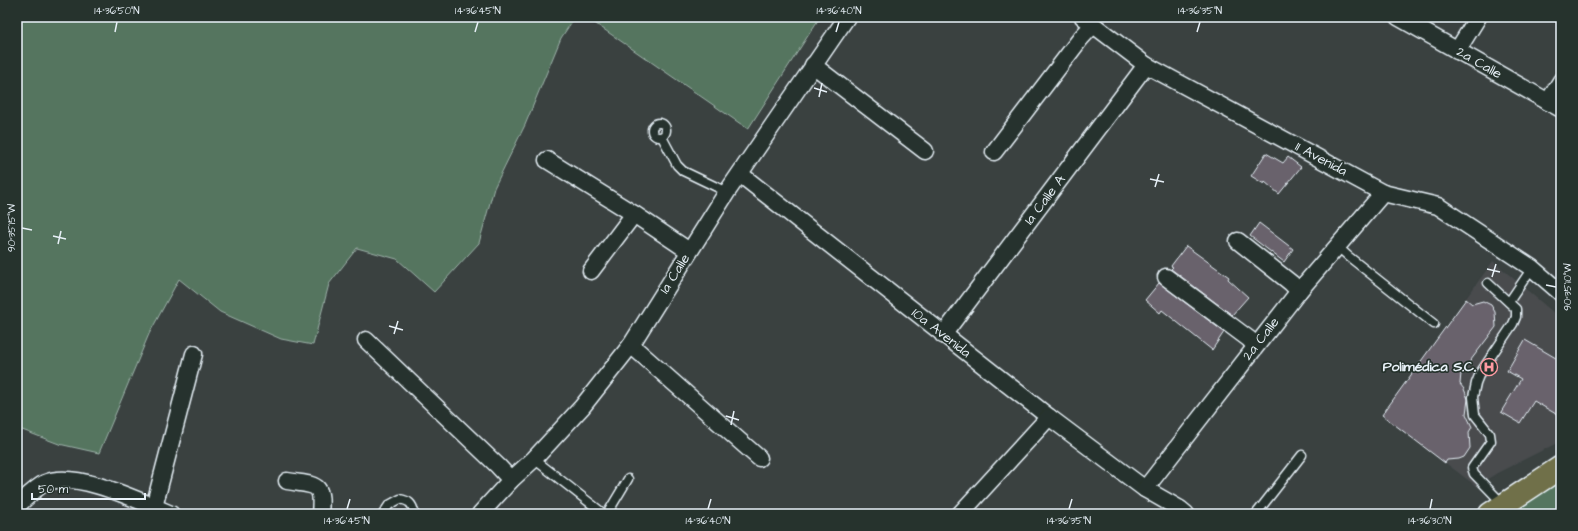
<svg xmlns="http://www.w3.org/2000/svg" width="1578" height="531" font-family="'Architects Daughter',sans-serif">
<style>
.built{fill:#484b4d}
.green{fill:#55755e;stroke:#9eb3ab}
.building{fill:#69626c;stroke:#e8f1f8}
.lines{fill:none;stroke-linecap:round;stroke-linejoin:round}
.service-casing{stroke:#e8f1f8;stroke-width:11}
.minor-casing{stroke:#e8f1f8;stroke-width:19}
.primary-casing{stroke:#e8f1f8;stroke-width:25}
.path{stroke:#e8f1f8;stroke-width:2.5;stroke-dasharray:4 3;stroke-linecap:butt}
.service{stroke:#26332d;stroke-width:8}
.minor{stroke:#26332d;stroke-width:16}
.primary{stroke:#70704a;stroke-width:22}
.ticks{fill:none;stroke:#e8f1f8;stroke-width:1.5}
.labels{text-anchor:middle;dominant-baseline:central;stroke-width:3.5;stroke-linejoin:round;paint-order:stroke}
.street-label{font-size:14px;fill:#e8f1f8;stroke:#26332d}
.poi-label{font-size:14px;font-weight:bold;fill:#e8f1f8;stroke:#26332d;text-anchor:end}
.neatline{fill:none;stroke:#e8f1f8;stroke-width:1.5}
.ticks-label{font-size:10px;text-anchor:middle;fill:#e8f1f8}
</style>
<rect width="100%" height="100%" fill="#3a4140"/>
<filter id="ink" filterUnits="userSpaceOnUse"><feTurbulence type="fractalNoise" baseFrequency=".025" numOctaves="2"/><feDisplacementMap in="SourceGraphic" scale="8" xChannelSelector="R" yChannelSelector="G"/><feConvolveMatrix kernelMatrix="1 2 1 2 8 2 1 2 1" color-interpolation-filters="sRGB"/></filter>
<g filter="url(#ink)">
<path class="built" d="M1493,261L1561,319V441L1499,472L1476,486L1382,415Z"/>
<g class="green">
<path d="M17,17H575L561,38L525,125L494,188L479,243L434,292L397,259L357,248L329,284L313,345L281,339L220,312L179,279L149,334L99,453L59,444L17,428Z"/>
<path d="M586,17H820L748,129Z"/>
<path d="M1561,474V514H1501Z"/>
</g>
<g class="building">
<path d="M1266,153L1283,163L1288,157L1301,167L1279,194L1265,182L1264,184L1251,176Z"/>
<path d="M1259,223L1293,249L1284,262L1250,236Z"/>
<path d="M1186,246L1229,277L1228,279L1248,297L1232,315L1171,269L1173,267L1171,266Z"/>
<path d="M1159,283L1224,332L1212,350L1162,310L1160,313L1145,300Z"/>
<path d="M1466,299L1472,304L1483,301L1491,305L1495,312L1496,327L1461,373L1460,384L1464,389L1468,399L1466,414L1472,427L1469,432L1470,448L1464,457L1459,459L1447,460L1445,463L1382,415Z"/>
<path d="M1525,340L1561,361V417L1534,401L1520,423L1501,412L1521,379L1507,371Z"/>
</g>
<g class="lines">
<g class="service-casing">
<g id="service">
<circle cx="659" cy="130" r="7"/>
<path d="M662,137L677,165L683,171L727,192"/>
<path d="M1337,246L1348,256L1434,324"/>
<path d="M1488,283L1516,309V317L1513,324L1480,373L1476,383L1473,397L1475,415L1490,434L1491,441L1472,468L1474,474L1503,504"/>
<path d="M1509,302L1532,268"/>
<path d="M534,459L604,514"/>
<path d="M383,514L389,505L400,499C409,501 412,503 414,512L413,514"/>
<path d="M607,514L628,479"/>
<path d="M1256,514L1302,455"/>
</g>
</g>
<g class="minor-casing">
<g id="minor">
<path d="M1083,17L1146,65L1383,193L1438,206L1532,268L1561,293"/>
<path d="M1398,17L1561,109"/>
<path d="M1457,51L1478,17"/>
<path d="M813,65L925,151"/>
<path d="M1548,102L1561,81"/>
<path d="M994,152L1081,38L1093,25"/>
<path d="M547,160L634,214L689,251"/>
<path d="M740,174L1049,417L1145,489L1180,509L1186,514"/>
<path d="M1238,241L1291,283L1299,291"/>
<path d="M591,271L634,214"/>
<path d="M1166,277L1249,339L1255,346"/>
<path d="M943,335L1146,65"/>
<path d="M366,340L498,466L511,480"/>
<path d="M631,345L759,458"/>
<path d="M287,481C316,486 323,481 320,514"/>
<path d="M1145,489L1299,291L1383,193"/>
<path d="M17,506C25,499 35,488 45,483C75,469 141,502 171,514"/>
<path d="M154,507L194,354"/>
<path d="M480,514L511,480L534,459L582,407L631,345L727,192L847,17"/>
<path d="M960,514L1049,417"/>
</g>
</g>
<g class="primary-casing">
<path id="primary" d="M1490,514L1561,467"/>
</g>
<path class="path" d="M1560,514L1561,513"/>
<use href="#service" class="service"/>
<use href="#minor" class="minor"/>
<use href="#primary" class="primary"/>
</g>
</g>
<path class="ticks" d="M115,32L117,22M475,32L478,22M836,32L839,22M1197,32L1200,22M814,88L827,92M819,97L822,83M1150,179L1164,182M1155,187L1159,174M22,228L32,230M53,236L66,239M58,244L61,231M1487,269L1500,272M1492,277L1496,264M1546,285L1556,287M389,326L403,330M394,334L398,321M726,416L739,420M731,425L734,411M347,509L350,499M708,509L711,499M1069,509L1072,499M1430,509L1432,499"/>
<defs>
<g id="hospital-ring" transform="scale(0.9)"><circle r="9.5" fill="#26332d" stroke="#ff9aa2" stroke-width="1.5"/><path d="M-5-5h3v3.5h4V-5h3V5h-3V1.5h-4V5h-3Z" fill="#ff9aa2"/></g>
</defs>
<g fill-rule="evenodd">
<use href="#hospital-ring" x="1489" y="367"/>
</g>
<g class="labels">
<g class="street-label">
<text transform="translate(1479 63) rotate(30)">2a Calle</text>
<text transform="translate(1321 159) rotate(28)">11 Avenida</text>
<text transform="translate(1045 200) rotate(-53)">1a Calle A</text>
<text transform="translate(675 274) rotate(-58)">1a Calle</text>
<text transform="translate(941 333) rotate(38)">10a Avenida</text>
<text transform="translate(1261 339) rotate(-52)">2a Calle</text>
</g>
<g class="poi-label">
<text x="1476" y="367">Polimédica S.C.</text>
</g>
</g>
<rect width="1578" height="531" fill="none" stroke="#26332d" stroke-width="44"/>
<path d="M32 493v6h113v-6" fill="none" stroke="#e8f1f8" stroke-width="2"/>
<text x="38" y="493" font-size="12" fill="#e8f1f8" stroke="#26332d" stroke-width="3" paint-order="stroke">50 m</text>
<rect x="22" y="22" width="1534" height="487" class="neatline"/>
<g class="ticks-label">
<text x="117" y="14">14°36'50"N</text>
<text x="478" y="14">14°36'45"N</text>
<text x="839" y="14">14°36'40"N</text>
<text x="1200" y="14">14°36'35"N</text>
<text transform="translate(11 228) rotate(-90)" y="4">90°35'15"W</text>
<text transform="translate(1567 287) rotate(-90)" y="4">90°35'10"W</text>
<text x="347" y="524">14°36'45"N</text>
<text x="708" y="524">14°36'40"N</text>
<text x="1069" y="524">14°36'35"N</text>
<text x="1430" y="524">14°36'30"N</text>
</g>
</svg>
